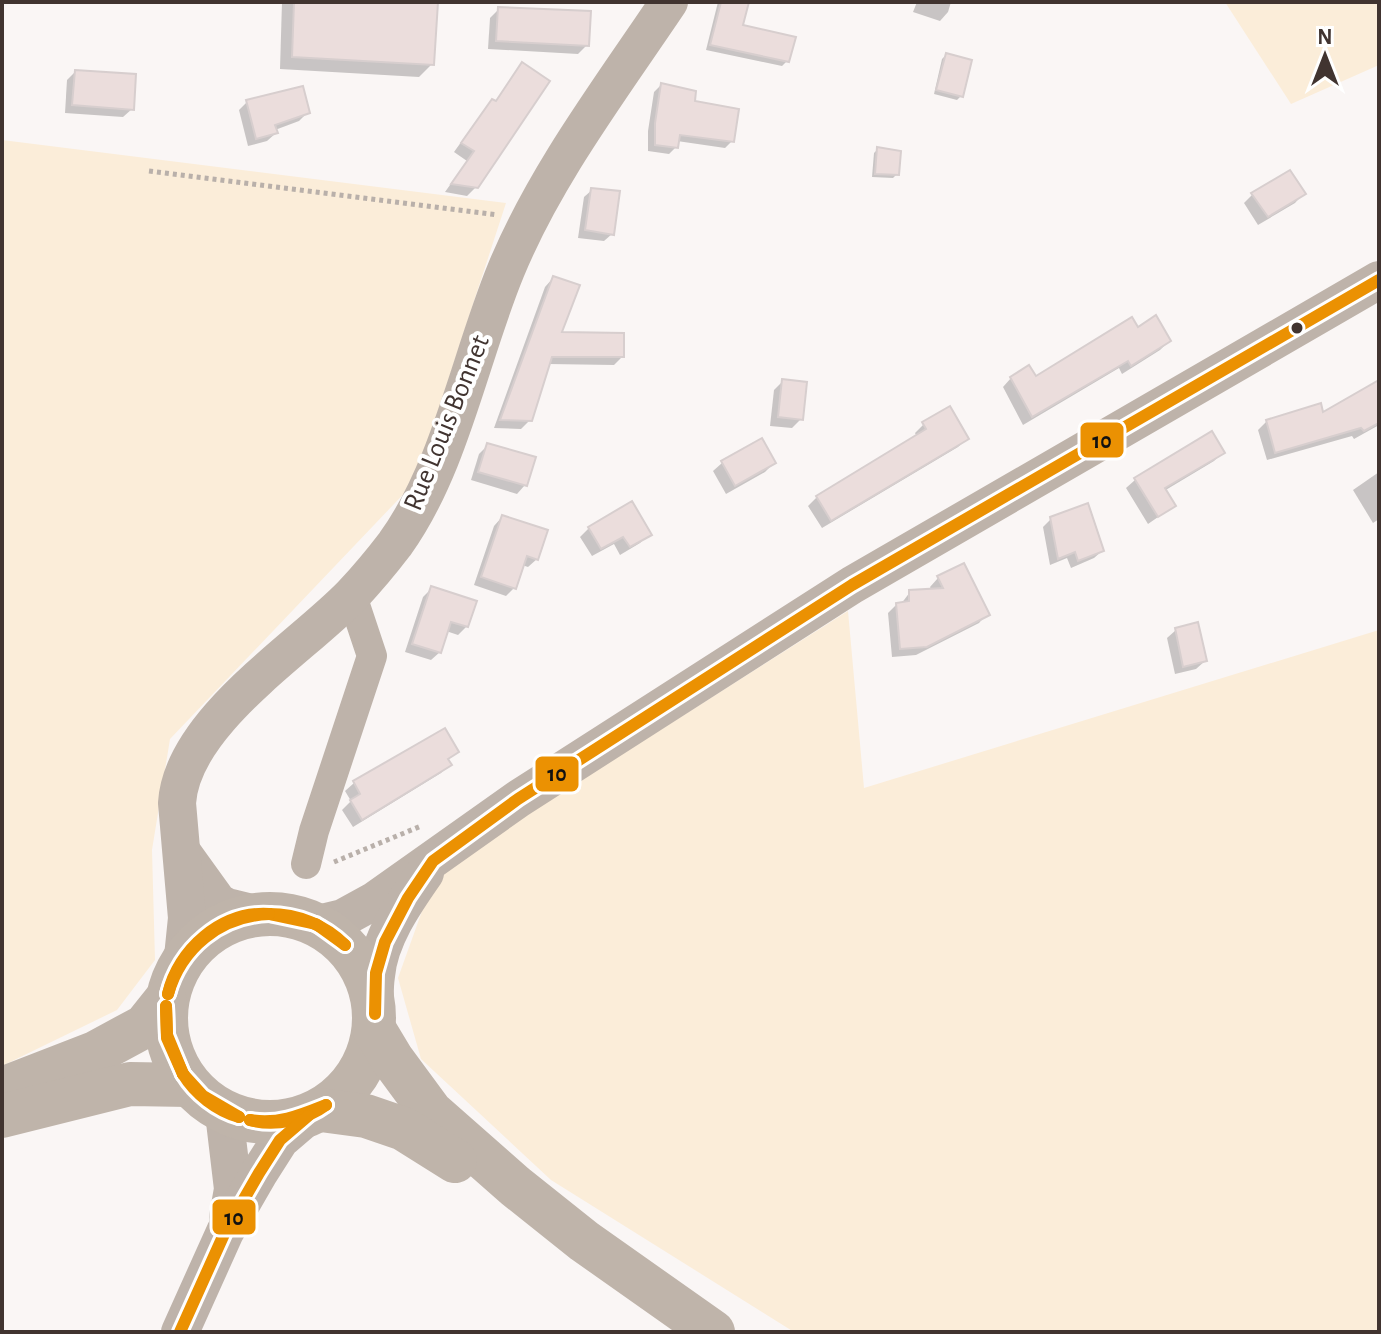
<svg xmlns="http://www.w3.org/2000/svg" width="1381" height="1334" font-family="'Alegreya Sans',sans-serif">
<style>
.green{fill:#fbedd9}
.shadow{fill:#0003}
.building{fill:#ebdddc;stroke:#d7cece;stroke-width:2}
.lines{fill:none;stroke-linecap:round;stroke-linejoin:round}
.path{stroke:#b9b0aa;stroke-width:5;stroke-dasharray:4 4;stroke-linecap:butt}
.minor{stroke:#beb3aa;stroke-width:30}
.tertiary{stroke:#beb3aa;stroke-width:38}
.primary{stroke:#bfb4aa;stroke-width:44}
.bus-1-casing{stroke:#fff;stroke-width:18}
.bus-1{stroke:#eb9102;stroke-width:12}
.bus-dot{fill:#413430;stroke:#fff;stroke-width:3}
.labels{text-anchor:middle;dominant-baseline:central;stroke-width:8;stroke-linejoin:round;paint-order:stroke}
.street-label{font-size:28px;fill:#413430;stroke:#fff}
.line-badge{stroke:#fff;stroke-width:3}
.pale-badge-label{font-size:22px;text-anchor:middle;font-weight:bold;fill:#111}
</style>
<rect width="100%" height="100%" fill="#faf6f5"/>
<g class="green">
<path d="M1225,2H1379V65L1291,104Z"/>
<path d="M2,140L506,203L415,482L170,739L152,850L155,960L117,1010L2,1066Z"/>
<path d="M848,611L864,788L1379,630V1332H794L551,1180L421,1059L398,978L436,872Z"/>
</g>
<g class="shadow">
<path d="M282,2H436L432,64L419,77L280,69Z"/>
<path d="M718,2H747L741,27L787,61L782,66L706,50Z"/>
<path d="M917,2H951L948,12L940,21L913,12Z"/>
<path d="M499,9L587,45L578,54L488,49L490,18Z"/>
<path d="M946,55L961,96L957,100L934,94L942,59Z"/>
<path d="M523,64L476,187L467,196L445,192L467,161L454,152L484,110L492,101L494,103Z"/>
<path d="M75,72L132,109L123,117L65,113L67,80Z"/>
<path d="M661,85L692,103L732,141L725,148L677,141L676,147L669,154L648,151V131L654,92Z"/>
<path d="M248,101L308,112L299,121L275,130L276,133L267,141L248,146L239,110Z"/>
<path d="M878,149L897,174L893,178L872,177L874,153Z"/>
<path d="M592,190L612,234L604,241L578,238L584,197Z"/>
<path d="M1253,194H1303L1295,203L1258,225L1244,203Z"/>
<path d="M553,278L559,334L622,357L614,365L548,364L530,420L521,429L494,428L545,287Z"/>
<path d="M1137,329L1169,341L1160,350L1122,374L1119,368L1023,425L1003,387L1011,378L1035,379Z"/>
<path d="M782,382L801,419L792,428L770,426L774,390Z"/>
<path d="M1379,382V425L1354,439L1352,436L1267,460L1258,430L1267,421L1322,415Z"/>
<path d="M924,424L967,439L958,447L822,528L808,506L817,497L917,437L915,433Z"/>
<path d="M1212,434L1222,453L1214,461L1164,491L1174,506L1148,524L1126,488L1135,480Z"/>
<path d="M761,441L774,463L765,472L726,494L713,471L722,463Z"/>
<path d="M488,445L525,485L517,494L471,480L479,454Z"/>
<path d="M1379,472V519L1373,523L1353,490Z"/>
<path d="M502,517L537,559L528,567L522,565L515,587L506,596L474,585L494,526Z"/>
<path d="M1051,519L1102,551L1094,558L1071,568L1067,558L1050,565L1043,527Z"/>
<path d="M589,528L649,534L640,543L620,555L614,544L592,556L580,537Z"/>
<path d="M938,578L987,614L979,623L916,655L892,657L888,613L897,604H901L910,592L932,591L930,587Z"/>
<path d="M431,589L467,626L458,635L446,631L440,652L431,660L405,652L423,597Z"/>
<path d="M1176,630L1205,661L1196,669L1175,674L1167,638Z"/>
<path d="M444,731L456,752L447,761L449,765L441,773L353,827L342,810L351,801L345,791L354,783Z"/>
</g>
<g class="building">
<path d="M294,2H438L434,65L292,57Z"/>
<path d="M721,2H749L743,25L796,37L789,62L710,45Z"/>
<path d="M498,7L591,11L589,46L496,41Z"/>
<path d="M946,53L972,60L963,97L936,90Z"/>
<path d="M522,62L550,81L478,188L451,184L474,151L461,143L492,99L496,101Z"/>
<path d="M75,70L136,74L134,110L72,105Z"/>
<path d="M661,83L696,91L695,101L739,109L734,142L680,135L678,148L655,145V123Z"/>
<path d="M303,86L310,113L275,125L278,133L256,139L246,100Z"/>
<path d="M877,147L901,151L899,175L875,174Z"/>
<path d="M1290,170L1306,194L1268,217L1251,193Z"/>
<path d="M591,188L620,191L614,235L585,230Z"/>
<path d="M553,276L580,285L562,332L624,333V357H552L532,421L500,420Z"/>
<path d="M1156,315L1171,341L1131,366L1128,361L1032,417L1010,377L1029,365L1036,376L1132,317L1138,327Z"/>
<path d="M782,379L807,382L803,420L778,417Z"/>
<path d="M1379,380V423L1364,431L1361,428L1275,453L1266,420L1321,403L1323,412Z"/>
<path d="M950,406L969,439L831,521L816,496L926,429L922,422Z"/>
<path d="M1212,431L1225,453L1165,488L1176,506L1158,517L1134,478Z"/>
<path d="M762,438L776,463L735,486L721,461Z"/>
<path d="M487,443L536,457L527,486L478,472Z"/>
<path d="M632,501L652,535L630,547L623,537L601,549L588,527Z"/>
<path d="M1088,503L1104,551L1078,561L1075,552L1058,559L1050,517Z"/>
<path d="M502,515L548,530L538,560L527,556L516,589L481,577Z"/>
<path d="M964,563L990,615L927,647L900,649L896,603L909,601V590L943,588L937,576Z"/>
<path d="M431,586L477,601L468,627L451,622L441,653L412,644Z"/>
<path d="M1198,622L1207,661L1183,667L1175,628Z"/>
<path d="M445,728L459,752L448,759L452,765L362,820L350,800L360,794L353,781Z"/>
</g>
<g class="lines">
<g class="path">
<path d="M149,171L498,215"/>
<path d="M334,862L421,826"/>
</g>
<path class="minor" d="M306,864L314,831L372,656L352,596"/>
<g class="tertiary">
<path d="M182,852L218,902L227,907L256,914"/>
<path d="M318,924L343,918L374,901L518,799L852,585L1379,280"/>
<path d="M183,957L187,918L177,803C182,722 300,649 352,595C367,579 382,561 395,544C450,468 470,357 506,270C545,175 612,87 669,2"/>
<path d="M375,1014C375,1001 374,988 376,976C379,939 404,903 425,873"/>
<path d="M224,1113L233,1189L228,1217"/>
<path d="M180,1332L225,1232L259,1173L280,1140L308,1116"/>
</g>
<g class="primary">
<circle cx="270" cy="1018" r="104"/>
<path d="M374,1029L392,1059L431,1112L515,1186L584,1241L713,1332"/>
<path d="M2,1089L95,1053L145,1026L165,1001"/>
<path d="M321,1110L366,1116L404,1129L455,1161"/>
<path d="M2,1116L130,1084L189,1085"/>
</g>
<g class="bus-1-casing">
<g id="bus-1">
<path d="M269,914L316,924L345,945"/>
<path d="M269,914C298,914 325,925 345,945"/>
<path d="M168,994C178,950 221,911 269,914"/>
<path d="M168,994C181,948 220,916 269,914"/>
<path d="M166,1006L167,1035L183,1074"/>
<path d="M166,1006L167,1038L183,1074"/>
<path d="M375,1014L376,973L385,942L408,898L433,861L518,799L852,585L1379,280"/>
<path d="M183,1074L203,1096L239,1117"/>
<path d="M183,1074C195,1094 217,1111 239,1117"/>
<path d="M250,1120C278,1125 301,1115 326,1105"/>
<path d="M250,1120C275,1127 306,1120 326,1105"/>
<path d="M180,1332L225,1232L259,1173L280,1140L308,1116"/>
</g>
</g>
<use href="#bus-1" class="bus-1"/>
</g>
<circle class="bus-dot" cx="1297" cy="328" r="7"/>
<g class="labels">
<g class="street-label">
<text transform="translate(447 423) rotate(-68)">Rue Louis Bonnet</text>
</g>
</g>
<g class="line-badge">
<rect x="1079" y="421" width="46" height="38" rx="8" fill="#eb9102"/>
<rect x="534" y="755" width="46" height="38" rx="8" fill="#eb9102"/>
<rect x="211" y="1198" width="46" height="38" rx="8" fill="#eb9102"/>
</g>
<g class="pale-badge-label">
<text x="1102" y="448">10</text>
<text x="557" y="781">10</text>
<text x="234" y="1225">10</text>
</g>
<rect width="1381" height="1334" fill="none" stroke="#413430" stroke-width="8"/>
<g transform="translate(1325 56)" stroke="#ffffff" stroke-width="6" paint-order="stroke">
<path d="M0-6L14 30L0 20L-14 30Z" fill="#413430"/>
<text y="-12" font-size="22" font-weight="bold" text-anchor="middle" fill="#413430">N</text>
</g>
</svg>
